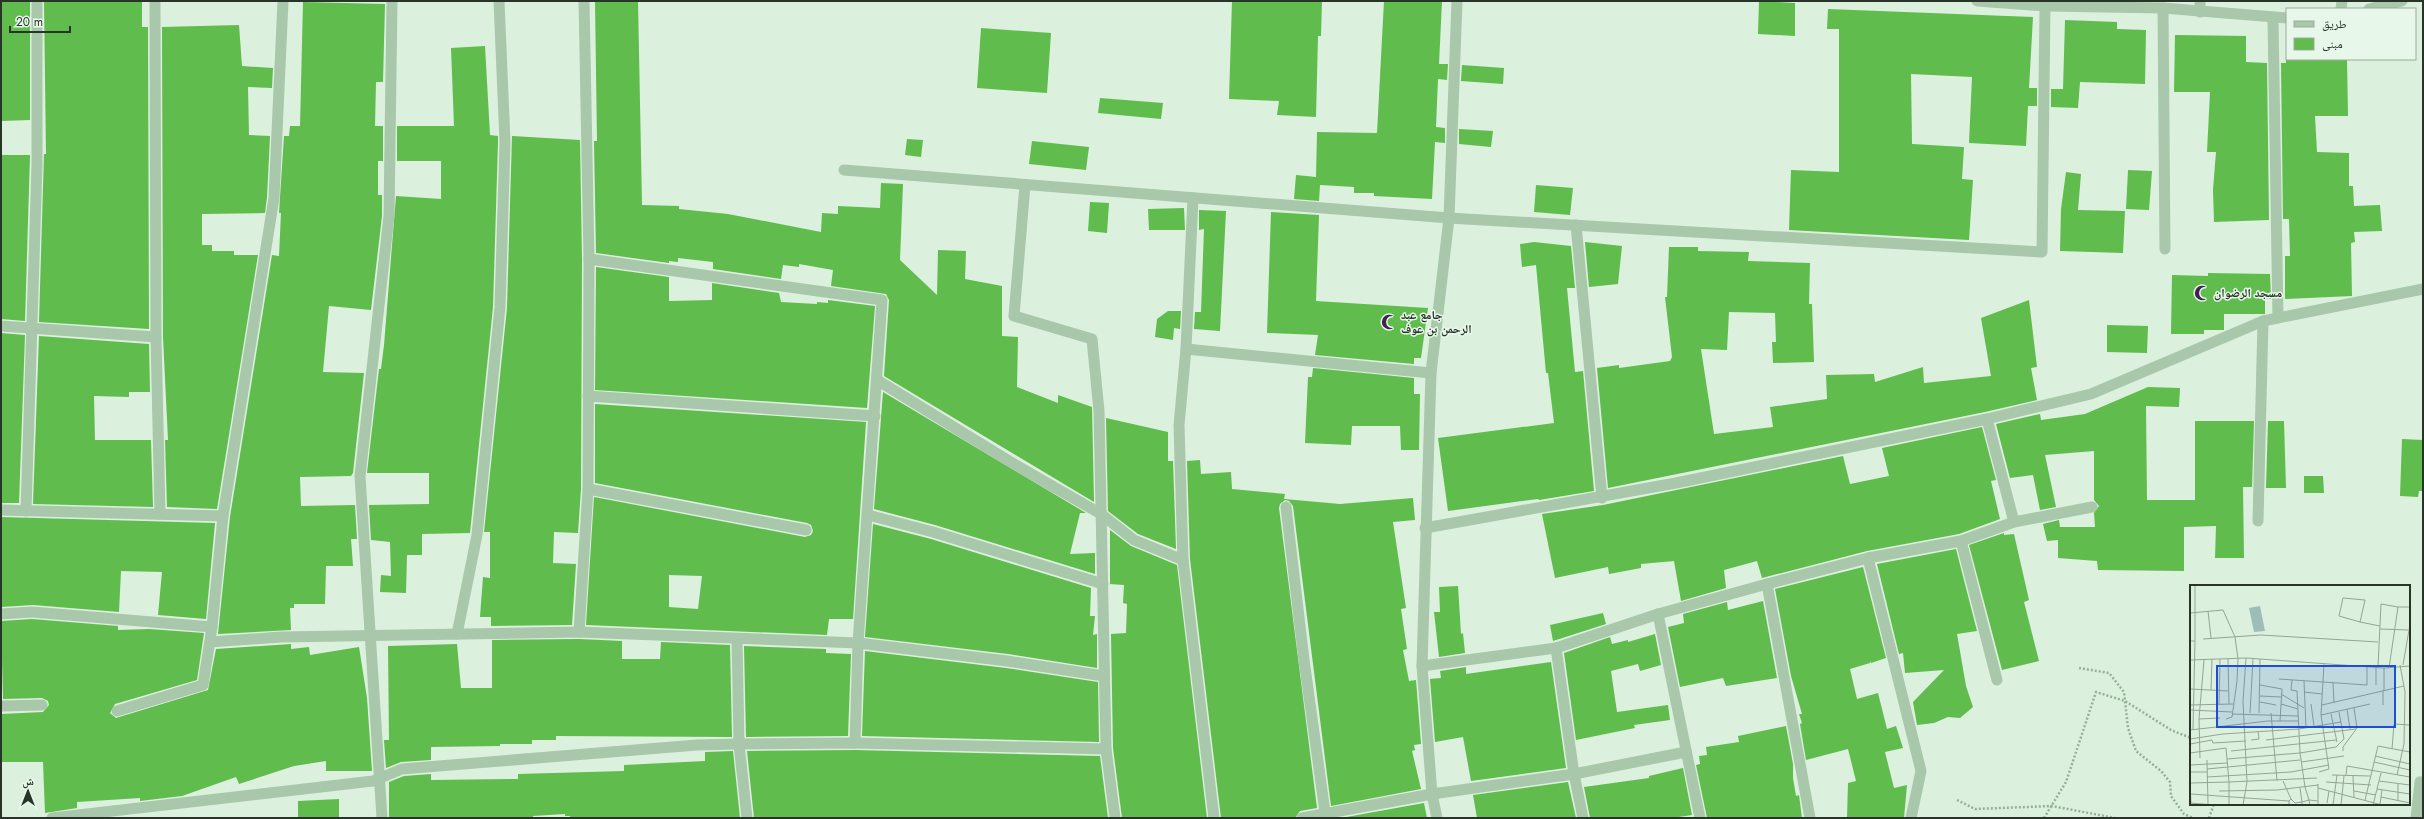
<svg xmlns="http://www.w3.org/2000/svg" width="2424" height="819" font-family="Jost,'Noto Naskh Arabic',sans-serif">
<style>
.building{fill:#5fbc4d;fill-rule:evenodd}
.lines{fill:none;stroke-linecap:round;stroke-linejoin:round}
.path{stroke:#93b294;stroke-width:2.5;stroke-dasharray:2 2;stroke-linecap:butt}
.minor{stroke:#a9c7aa;stroke-width:11}
.tertiary{stroke:#a9c7aa;stroke-width:11}
.labels{text-anchor:middle;dominant-baseline:central;stroke-width:3;stroke-linejoin:round;paint-order:stroke}
.poi-label{font-size:12px;font-weight:bold;fill:#293428;stroke:#e7f8ea;text-anchor:start}
.inset-road{fill:none;stroke:#94a595;stroke-width:1}
.view{fill:#1d4ed8;fill-opacity:0.15;stroke:#1d4ed8;stroke-width:2}
.inset-edge{fill:none;stroke:#293428;stroke-width:2}
</style>
<rect width="100%" height="100%" fill="#dcf0de"/>
<g class="building">
<path d="M1,1H30V120L1,121Z"/>
<path d="M44,1H142V27H148L149,329L39,322L44,154H46Z"/>
<path d="M595,1H638L642,205L679,206V209L728,214L821,232L822,213L838,214V206L880,208L881,183L903,184L900,260L937,295L938,250L966,251L965,279L1002,286V336L1018,337L1017,387L1058,403V395L1092,407L1094,502L884,376L889,300L886,294L831,286L833,270L799,264V267L783,265L781,279L713,269V262L678,258V262L669,261V263L596,253L594,141H597Z"/>
<path d="M1232,1H1322L1321,36H1318L1316,117L1277,115L1279,101L1229,99Z"/>
<path d="M1384,1H1442L1439,64H1448L1447,80L1438,79L1436,127L1445,128V143L1435,142L1432,199L1374,196V193H1354V187L1320,185L1319,201L1294,199L1296,175L1316,177L1317,132L1377,133Z"/>
<path d="M1759,1L1795,3V36L1758,34Z"/>
<path d="M303,2L385,4L383,82H376L375,126H383V161H378V195H382V216L371,310L329,306L323,372L364,373L353,473L351,476L300,477L301,506L355,505L357,539H351L353,566H326L325,604H294V608H290L291,630L218,634L230,517L272,255L279,256L281,213H279L284,136H289L290,126H300Z"/>
<path d="M1828,9L2033,17L2029,88H2037V106H2028L2026,146L1969,143L1972,77L1911,74L1912,144L1964,147L1962,179L1973,180L1969,240L1789,230L1791,170L1839,172V29H1827Z"/>
<path d="M2065,20L2117,22V29L2146,30L2145,84L2080,82L2078,108L2051,107V89H2063Z"/>
<path d="M239,25L242,66L273,68L272,88L248,87L249,135L270,136L267,197L265,213L202,214V245H212V251H234V255H258L217,509L167,507L165,440H168L163,337L162,27Z"/>
<path d="M981,28L1051,33L1047,93L977,88Z"/>
<path d="M2175,35L2246,36V62L2267,63L2269,220L2214,222L2213,190L2216,152H2207L2210,92H2174Z"/>
<path d="M485,46L490,135L498,136V142L493,307L470,533L422,534V555H407L406,593L380,592L381,575L391,576L390,542L371,540L369,505L429,504V473H367L379,369H381L384,345L396,196L441,199V161H397V126H454L451,48Z"/>
<path d="M2286,59H2347L2348,116H2315L2317,152L2349,153V186H2353L2354,206L2380,205L2382,231L2354,232L2355,242L2351,243L2352,296L2285,299V256H2290L2289,219H2283L2281,63H2286Z"/>
<path d="M1462,65L1504,68L1503,84L1461,81Z"/>
<path d="M1100,98L1163,103L1161,119L1098,113Z"/>
<path d="M1459,129L1493,131L1491,147L1459,144Z"/>
<path d="M512,136L580,140L582,259L581,489L578,533L554,532L553,563L576,564L572,625L491,626V617H480L483,577L490,578V532H484L507,308Z"/>
<path d="M907,139L923,140L921,157L905,155Z"/>
<path d="M1032,141L1089,147L1086,170L1029,164Z"/>
<path d="M1,155H30L25,321L1,319Z"/>
<path d="M2128,170L2152,171L2149,210L2126,209Z"/>
<path d="M2066,172L2081,174L2078,210L2125,211L2123,253L2060,251L2061,209Z"/>
<path d="M1536,185L1573,188L1570,215L1534,212Z"/>
<path d="M1090,202L1109,203L1107,233L1088,231Z"/>
<path d="M1184,208L1185,230H1149L1148,209Z"/>
<path d="M1199,210L1226,211L1220,331L1194,329L1195,312H1201L1204,229L1199,230Z"/>
<path d="M1271,212L1319,215L1316,301L1428,308L1421,358H1414V364L1315,355L1318,335L1267,333Z"/>
<path d="M1534,242L1571,246L1575,288H1567L1575,372L1583,371L1594,491L1539,500L1538,499L1448,511L1438,438L1554,423L1548,373H1546L1536,265L1522,267L1520,244Z"/>
<path d="M1585,242L1622,246L1618,284L1589,287Z"/>
<path d="M1669,247H1698V251L1749,252L1748,261L1810,263L1809,304H1812L1814,362L1773,363L1772,342H1776L1775,313L1729,312L1727,350L1701,349L1714,434L1773,427L1770,407L1827,399L1826,375L1874,374L1875,382L1923,367L1924,383L1991,376L1981,318L2029,300L2037,367L2031,368L2037,400L1985,412L1608,488L1597,368L1619,365V368L1670,361L1672,357L1665,297H1667Z"/>
<path d="M596,267L669,277V301L712,300V283L779,293L781,302L817,304V302L828,303V300L875,306L867,408L595,390Z"/>
<path d="M2208,273L2270,274L2271,299H2265V314H2224V330H2204V334H2171L2172,275L2208,276Z"/>
<path d="M1168,311H1181L1180,329L1174,328L1173,340L1155,337L1157,319Z"/>
<path d="M2107,325L2148,326L2147,353L2107,352Z"/>
<path d="M1,333L25,335L19,503H1Z"/>
<path d="M39,336L149,344L150,392H129V397L94,396L95,440H151L153,507L33,504Z"/>
<path d="M1313,368L1414,378V394H1420L1419,450H1401L1400,426H1352L1351,445L1305,443L1308,377H1312Z"/>
<path d="M2148,387L2180,388L2179,407L2146,406L2147,500H2195V421H2254L2252,487H2243L2244,558H2215L2216,526L2184,527V571L2098,570L2097,561L2058,558V540L2047,541L2043,524L2059,520L2060,527H2095L2094,513L2099,506L2094,500V451L2045,455L2056,507L2040,510L2033,475L2010,478L1996,424L2040,414L2041,420L2085,414Z"/>
<path d="M883,392L1086,513H1080L1070,554L1095,553V574L935,525L874,509Z"/>
<path d="M595,404L866,422L853,619H829L827,635L586,625L594,497L805,537L811,535L813,531L811,525L807,523L595,483ZM669,575L702,576L698,609L669,607Z"/>
<path d="M1106,418L1168,432V461H1173L1176,549L1138,534L1108,511Z"/>
<path d="M2268,421H2284L2286,488H2266Z"/>
<path d="M1982,427L1996,480L1991,481L2000,519L1959,534L1867,551L1762,578L1757,561L1724,570L1726,588L1681,601L1674,561L1641,564V568L1609,574L1608,567L1555,578L1542,514L1603,505L1843,456L1850,484L1889,476L1882,448Z"/>
<path d="M2402,439L2423,440V491H2419L2418,497L2400,496Z"/>
<path d="M1200,460L1201,474L1231,472L1232,489L1285,494L1284,499L1340,504L1413,498L1415,520L1393,522L1406,608L1401,609L1407,649L1403,650L1409,681L1416,680L1421,744L1414,745L1415,750L1412,751L1421,789L1331,806L1293,506L1289,501L1285,500L1280,504L1279,508L1317,808L1300,811L1295,818H1221L1190,559L1187,461Z"/>
<path d="M2304,476H2323L2324,493H2304Z"/>
<path d="M1,517L215,523L206,619L158,615L162,572L121,571L119,612L33,605L1,607Z"/>
<path d="M873,524L931,539L1091,588L1090,616H1095L1093,635L1097,634V668L1008,654L865,637Z"/>
<path d="M1110,530L1131,546L1177,565L1207,818H1122L1113,748L1111,634L1126,633L1127,604L1123,603L1124,585L1110,584Z"/>
<path d="M2004,533V535L2014,534L2029,600L2024,602L2039,661L2002,670L1969,545Z"/>
<path d="M1956,549L1977,631L1957,634L1966,686L1973,707L1960,718L1948,717L1934,723L1917,725L1913,702L1944,670L1905,673L1903,653L1899,654L1877,564Z"/>
<path d="M1863,567L1886,658L1871,663L1870,661V663L1850,669L1857,699L1878,693L1887,729L1896,726L1903,748L1885,752L1894,788L1907,785L1904,818H1847L1848,783L1856,781L1848,749L1806,760L1800,724L1802,723L1799,714H1802L1791,676L1775,589Z"/>
<path d="M1458,586L1461,634L1463,633L1465,653L1439,657L1434,612H1440L1439,587Z"/>
<path d="M1763,601L1777,678L1726,686L1723,678L1680,687L1668,627L1684,623L1683,614L1727,602L1728,610Z"/>
<path d="M1603,613L1606,624L1553,641L1550,625Z"/>
<path d="M32,619L118,626V630L149,629L204,633L197,680L115,704L110,713L116,718L208,690L216,649L291,644V649L309,647L310,655L359,647L367,698L372,771H326V761L294,766L239,784L236,777L182,796L140,801V798L77,802V808L45,813L43,762H1V714L43,712L49,705L48,701L42,698L3,699L1,621Z"/>
<path d="M1655,634L1661,665L1640,671L1638,664L1611,671L1617,712L1668,705L1670,720L1634,725L1635,728L1576,740L1564,653L1610,637L1612,644L1628,640V642Z"/>
<path d="M579,639L622,641V659H660L661,642L730,645L732,737L556,736V740H532V744H500V746L431,747V760L401,762L386,768L384,740H389L388,646L457,644L461,688H492V640Z"/>
<path d="M744,646L826,649V653L851,654L848,736L746,737Z"/>
<path d="M865,651L1006,668L1098,682L1099,742L862,736Z"/>
<path d="M1551,662L1566,768L1471,781L1463,737L1435,742L1430,679L1441,678L1440,671L1466,667V674Z"/>
<path d="M1786,726L1793,764V778L1796,796L1799,795L1802,818H1707L1696,765L1700,764L1699,756L1707,755L1706,747L1739,742L1738,736Z"/>
<path d="M855,750L1100,756L1108,818H754L747,751Z"/>
<path d="M733,751L740,818H570V816H565V814L533,816V818H389V782L404,776L431,774V780L518,779V774L624,771V765L705,761V752Z"/>
<path d="M1683,768L1692,815L1672,818H1590L1584,787L1649,778V776Z"/>
<path d="M1568,782L1576,818H1477L1473,795Z"/>
<path d="M339,799V818H298V801Z"/>
<path d="M1424,803L1427,818H1341Z"/>
</g>
<g class="lines">
<g class="path">
<path d="M2079,668L2109,673L2124,692L2128,728L2136,751L2161,771L2170,782L2171,796L2184,814L2193,818"/>
<path d="M1957,800L1975,809L2052,806L2115,818"/>
<path d="M2044,818L2066,782L2096,692L2125,701L2171,730L2191,738"/>
<path d="M2209,818L2214,804"/>
</g>
<g class="minor">
<path d="M155,1L156,337L160,514"/>
<path d="M2163,8L2165,249"/>
<path d="M2341,9L2342,1"/>
<path d="M2200,12V1"/>
<path d="M2273,19L2278,318"/>
<path d="M844,170L1449,218L2042,252L2045,6"/>
<path d="M1025,185L1014,316L1092,339L1099,411L1106,749L1115,818"/>
<path d="M1193,198L1186,349L1179,425L1183,560L1214,818"/>
<path d="M1576,225L1602,498"/>
<path d="M589,259L882,300L858,643L855,743"/>
<path d="M1,326L156,337"/>
<path d="M1186,349L1431,373"/>
<path d="M877,380L1009,461L1101,514L1134,540L1183,560"/>
<path d="M588,396L875,416"/>
<path d="M1987,419L2014,522"/>
<path d="M588,489L806,530"/>
<path d="M1286,507L1304,660L1325,812"/>
<path d="M1,510L223,516"/>
<path d="M26,511L37,165V1"/>
<path d="M868,515L933,532L1103,584"/>
<path d="M2258,521L2263,321"/>
<path d="M1425,528L1676,483L1987,419L2091,394L2263,321L2423,289"/>
<path d="M1961,541L1997,680"/>
<path d="M1868,558L1921,771L1911,818"/>
<path d="M1767,584L1810,818"/>
<path d="M1,614L32,612L212,627"/>
<path d="M1658,614L1700,818"/>
<path d="M579,632L588,489L589,259L584,1"/>
<path d="M457,634L477,535L500,307L505,142L499,1"/>
<path d="M737,639L739,744L747,818"/>
<path d="M210,642L281,637L579,632L858,643L1007,661L1104,676"/>
<path d="M1556,648L1574,774L1583,818"/>
<path d="M1422,666L1556,648L1658,614L1767,584L1868,558L1961,541L2014,522L2092,507"/>
<path d="M1,706L42,705"/>
<path d="M117,711L203,685L212,627L223,516L274,198L283,1"/>
<path d="M52,818L373,781L402,769L697,745L739,744L855,743L1106,749"/>
<path d="M382,818L360,476L389,216L392,1"/>
<path d="M1302,818L1432,794L1574,774L1686,752"/>
<path d="M1437,818L1432,794L1422,666L1431,373L1449,218L1457,1"/>
<path d="M2416,818L2420,782H2423"/>
</g>
<g class="tertiary">
<path d="M1977,1L2045,6L2163,8L2287,18"/>
<path d="M2369,9L2402,1"/>
</g>
</g>
<defs>
<g id="mosque-bare" transform="scale(1.2)"><path d="M3.5-4.9A6 6 0 1 0 3.5 4.9A5 5 0 1 1 3.5-4.9Z" fill="#422152" stroke="#e7f8ea" stroke-width="2.5" paint-order="stroke"/></g>
</defs>
<g fill-rule="evenodd">
<use href="#mosque-bare" x="2202" y="293"/>
<use href="#mosque-bare" x="1389" y="322"/>
</g>
<g class="labels">
<g class="poi-label">
<text x="2214" y="293">مسجد الرضوان</text>
<text x="1401" y="315">جامع عبد<tspan x="1401" dy="14">الرحمن بن عوف</tspan></text>
</g>
</g>
<g transform="translate(2190 585)">
<rect width="220" height="220" fill="#dcf0de"/>
<path d="M70,21L75,46L64,47L59,23Z" fill="#9dbdbb"/>
<path class="inset-road" d="M18,26L21,53M0,28L33,25L45,52L48,74L47,96L42,132L36,134M170,37L175,15L153,13L149,31L170,37L190,41M190,44L218,45M13,54L71,50L188,57M0,56H5V0M38,74L39,119M0,75L56,73L194,83L220,81M213,80L220,39M186,82V100M188,82L191,19L208,22M194,83V105M199,83L208,22H220M89,94L177,100V82M102,95L101,105L107,106L110,168L115,202L119,215L128,216M114,96L116,143M143,98L144,118M70,100L92,104L90,136M0,104L38,106M21,105L22,74M114,107L132,109M91,109L114,123M70,111L91,112M70,117L86,120M29,119L30,74M91,119L108,124M121,119L124,141M0,120L43,119M132,120L214,101M193,120V105M157,124L160,144M0,125L42,127M60,128L63,74M69,128L70,74M81,128L87,196M42,129L108,131M141,129L147,157M131,130L180,119M9,134L30,133M3,144L5,56M0,145L78,136H108M0,154L33,149L109,144L151,137M61,155L69,154L68,146M76,155L166,144M0,159L22,155L23,158L56,156M202,164L204,139L220,140M41,166L146,155M153,166V162L167,143L164,123M0,168L36,163L39,197L0,198M185,171L220,179M10,173L9,134L14,75M37,174L110,168L146,162L154,154L149,127M17,175L18,219M111,177L154,171M184,177L220,185M0,180L38,178M17,184L110,175M0,187H17M129,187L139,184L131,130L134,79M142,190L180,191M156,190L157,181L220,192M207,190L214,159L215,107L210,80M163,191L164,212M17,192L101,187L139,180M93,196L101,214M189,196L220,200M136,197L181,200M0,201L1,218M128,203L192,220M187,204L220,209M29,206L87,205L128,200M164,206L186,210M1,209L99,216V220M191,212L220,218M175,215L188,161L220,167M99,216L101,214L105,218L112,217L110,203M208,216V199M0,218L24,220M137,218L139,206M112,219V217L119,215L120,220M190,219L192,205M39,220V197L127,193M53,220L57,197L53,116L56,73M128,220V199M143,220L147,190M151,220L154,191M183,220L191,188"/>
<path class="view" d="M27,81H205V142H27Z"/>
<rect width="220" height="220" class="inset-edge"/>
</g>
<rect width="2424" height="819" fill="none" stroke="#293428" stroke-width="4"/>
<rect x="2286" y="8" width="130" height="52" fill="#e7f8ea" stroke="#9baa9c"/>
<rect x="2294" y="21" width="20" height="6" fill="#a9c7aa" stroke="#9baa9c"/>
<text x="2322" y="28" font-size="12" fill="#293428">طريق</text>
<rect x="2294" y="38" width="20" height="12" fill="#5fbc4d" stroke="#9baa9c"/>
<text x="2322" y="48" font-size="12" fill="#293428">مبنى</text>
<g transform="translate(28 791)" stroke="#e7f8ea" stroke-width="3" paint-order="stroke">
<path d="M0-3L7 15L0 10L-7 15Z" fill="#293428"/>
<text y="-6" font-size="11" font-weight="bold" text-anchor="middle" fill="#293428">ش</text>
</g>
<path d="M10 26v6h60v-6" fill="none" stroke="#293428" stroke-width="2"/>
<text x="16" y="26" font-size="12" fill="#293428" stroke="#e7f8ea" stroke-width="3" paint-order="stroke">20 m</text>
</svg>
